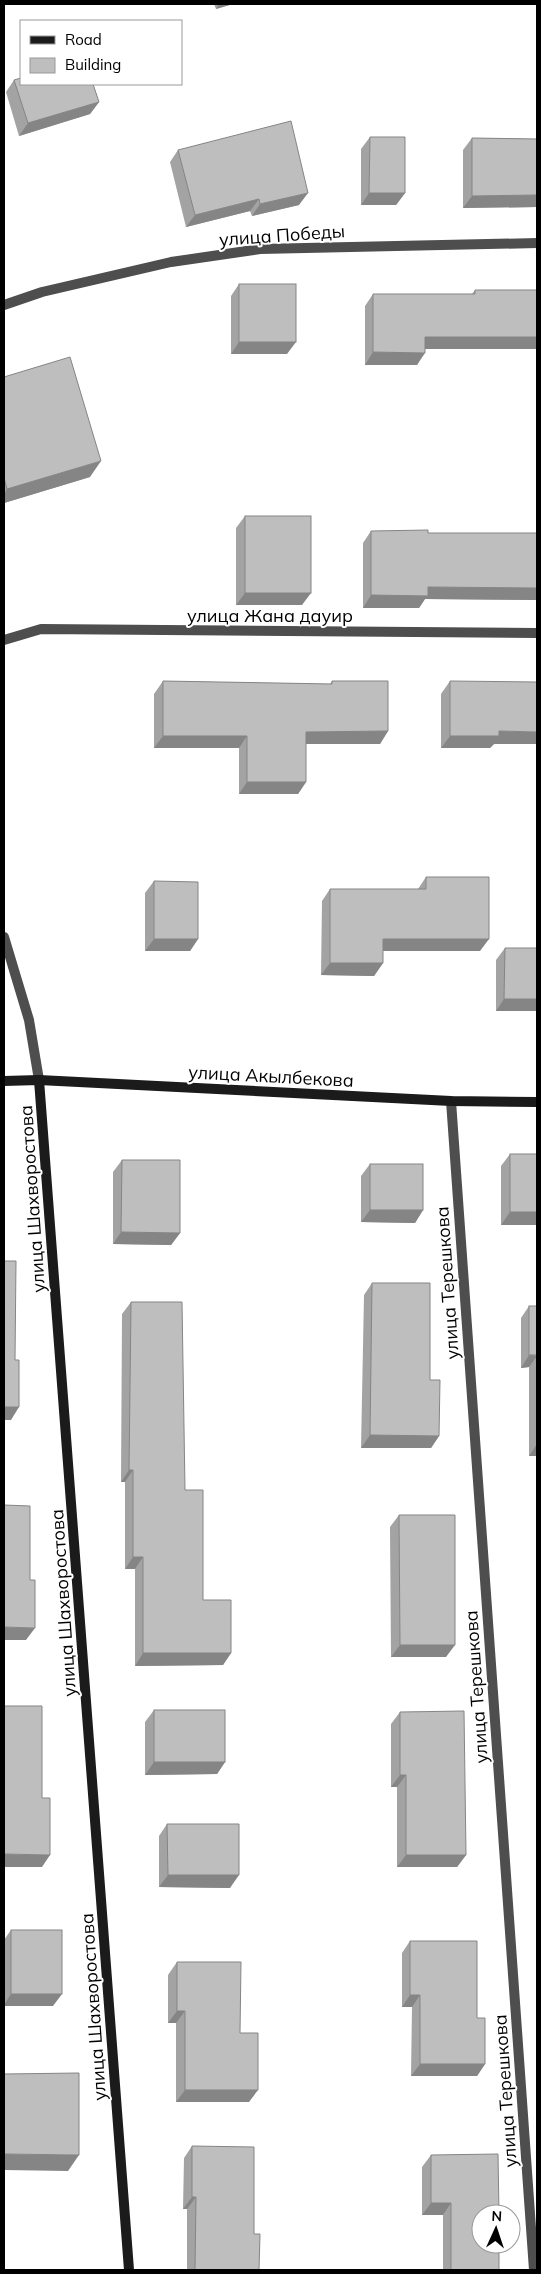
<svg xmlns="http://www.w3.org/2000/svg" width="541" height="2274" font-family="Mulish,sans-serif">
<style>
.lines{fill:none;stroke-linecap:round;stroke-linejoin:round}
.street{stroke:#4e4e4e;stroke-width:10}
.secondary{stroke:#1b1b1b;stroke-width:10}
.wall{fill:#a3a3a3}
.shaded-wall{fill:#858585}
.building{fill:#bebebe;stroke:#858585}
.labels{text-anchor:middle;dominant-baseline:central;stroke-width:4;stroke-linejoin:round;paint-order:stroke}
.street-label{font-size:18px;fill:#000;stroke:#fff}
</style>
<rect width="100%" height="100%" fill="#fff"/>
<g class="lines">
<g class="street">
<path d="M4,305L42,292L171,262L260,249L537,243"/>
<path d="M4,640L41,629L537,633"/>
<path d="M4,937L29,1020L39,1080"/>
<path d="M451,1101L534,2270"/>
</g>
<g class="secondary">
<path d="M39,1080L129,2270"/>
<path d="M4,1081L39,1080L451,1101L537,1102"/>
</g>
</g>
<g class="wall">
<path d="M214,4H233L216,9Z"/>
<path d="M14,80L99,102L90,114L19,136L6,92Z"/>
<path d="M370,137L405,193L396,205H361V149Z"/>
<path d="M472,138L537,139V207L463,208V150Z"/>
<path d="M178,150L299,205L252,216L250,211L186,227L170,162Z"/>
<path d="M239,284L287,354H231V296Z"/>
<path d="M475,290L537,349H425L417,365H365V306L373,294H472Z"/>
<path d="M4,377L90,477L4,503Z"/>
<path d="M245,516L302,605H236V528Z"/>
<path d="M371,531L428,533H537V600L425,599L419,608H363V543Z"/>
<path d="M163,681L330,684L332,681L388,731L380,744H306V782L298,794H239V748H154V694Z"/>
<path d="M450,681L494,744L490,748H441V694Z"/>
<path d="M426,877L480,951H383V963L374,976L321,975L322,901L330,889H418Z"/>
<path d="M154,881L198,939L190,951H145V893Z"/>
<path d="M505,948H537V1011H496V960Z"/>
<path d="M510,1154L537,1225H501V1166Z"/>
<path d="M122,1160L180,1233L171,1245L113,1244V1172Z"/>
<path d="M370,1164L423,1210L415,1223L361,1222V1176Z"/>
<path d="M372,1283L430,1380L439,1436L431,1448H361L364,1295Z"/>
<path d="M131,1302L185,1490L203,1600L231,1653L223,1665L135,1666V1569H125V1482H121L122,1314Z"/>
<path d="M529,1306H537V1456H529V1367L521,1368V1318Z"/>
<path d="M399,1515L446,1657H391L390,1527Z"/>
<path d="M154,1710L225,1762L217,1774L145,1775V1722Z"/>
<path d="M400,1712L466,1855L457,1867H397V1787H391V1724Z"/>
<path d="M167,1824L230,1888L159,1887V1836Z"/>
<path d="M11,1930L53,2006H4V1940Z"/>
<path d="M410,1941L477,2018L485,2064L477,2076H411L412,2007H402V1953Z"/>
<path d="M177,1962L240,2033L249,2102H176V2023H168V1975Z"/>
<path d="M192,2146L254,2234L259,2270H187V2209H183L184,2158Z"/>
<path d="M431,2155L499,2270H443V2215H422V2167Z"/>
</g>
<g class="shaded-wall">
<path d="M219,4H233L216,9Z"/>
<path d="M99,102L90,114L19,136L28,123Z"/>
<path d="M308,193L299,205L252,216L260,204Z"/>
<path d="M369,193H405L396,205H361Z"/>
<path d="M537,195V207L463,208L472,196Z"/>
<path d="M259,199L250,211L186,227L195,215Z"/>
<path d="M425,337H537V349H417Z"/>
<path d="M239,342H296L287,354H231Z"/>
<path d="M373,352L425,353L417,365H365Z"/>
<path d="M101,461L90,477L4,503V494L7,489Z"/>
<path d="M428,587L537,588V600L425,599L419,608H363L371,595Z"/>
<path d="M245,593H311L302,605H236Z"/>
<path d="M388,731L380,744H298L306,732Z"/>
<path d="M499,731L537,732V744H494L490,748H441L450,736Z"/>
<path d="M163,736H247L239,748H154Z"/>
<path d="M247,782H306L298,794H239Z"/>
<path d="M154,939H198L190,951H145Z"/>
<path d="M383,939H489L480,951H374Z"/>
<path d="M330,963H383L374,976L321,975Z"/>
<path d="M504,999H537V1011H496Z"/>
<path d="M370,1210H423L415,1223L361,1222Z"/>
<path d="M510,1212H537V1225H501Z"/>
<path d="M121,1232L180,1233L171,1245L113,1244Z"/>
<path d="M529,1355L537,1356L529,1367L521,1368Z"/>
<path d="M4,1407H19L11,1420H4Z"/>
<path d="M370,1435L439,1436L431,1448H361Z"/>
<path d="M537,1444V1456H529Z"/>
<path d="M129,1470H133L125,1482H121Z"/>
<path d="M133,1557H143L135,1569H125Z"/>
<path d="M4,1627L35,1628L26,1640H4Z"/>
<path d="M400,1645H455L446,1657H391Z"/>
<path d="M143,1653H231L223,1665L135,1666Z"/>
<path d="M154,1762H225L217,1774L145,1775Z"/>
<path d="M400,1775H406L397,1787H391Z"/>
<path d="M4,1854L50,1855L42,1867H4Z"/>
<path d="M406,1855H466L457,1867H397Z"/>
<path d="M168,1875H239L230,1888L159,1887Z"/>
<path d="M11,1994H62L53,2006H4V2005Z"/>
<path d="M410,1995H420L412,2007H402Z"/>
<path d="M177,2011H185L176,2023H168Z"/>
<path d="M420,2064H485L477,2076H411Z"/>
<path d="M185,2090H258L249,2102H176Z"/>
<path d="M4,2154L79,2155L68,2171L4,2170Z"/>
<path d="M192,2197H196L187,2209H183Z"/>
<path d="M431,2203H451L443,2215H422Z"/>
</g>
<g class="building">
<path d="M21,78V84H93L99,102L28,123L14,80Z"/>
<path d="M291,121L308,193L260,204L259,199L195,215L178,150Z"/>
<path d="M370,137H405V193H369Z"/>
<path d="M472,138L537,139V195L472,196Z"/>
<rect x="239" y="284" width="57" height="58"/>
<path d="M475,290H537V337H425V353L373,352V294H475Z"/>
<path d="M70,357L101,461L7,489L4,478V377Z"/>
<rect x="245" y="516" width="66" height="77"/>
<path d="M428,530V533H537V588L428,587V596L371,595V531Z"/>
<path d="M163,681L332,684V681H388V731L306,732V782H247V736H163Z"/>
<path d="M450,681L537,682V732L499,731V736H450Z"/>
<path d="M426,877H489V939H383V963H330V889H426Z"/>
<path d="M154,881L198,882V939H154Z"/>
<path d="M505,948H537V999H504Z"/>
<rect x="510" y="1154" width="27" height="58"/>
<path d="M122,1160H180V1233L121,1232Z"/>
<rect x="370" y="1164" width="53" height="46"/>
<path d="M4,1261H16L15,1360H19V1407H4Z"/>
<path d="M372,1283H430V1380H440L439,1436L370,1435Z"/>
<path d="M131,1302H182L185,1490H203V1600H231V1653H143V1557H133V1470H129Z"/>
<rect x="529" y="1306" width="8" height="49"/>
<path d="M4,1505L30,1506V1580H35V1628L4,1627Z"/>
<path d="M399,1515H455V1645H400Z"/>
<path d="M4,1706H42V1798H50V1855L4,1854Z"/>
<rect x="154" y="1710" width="71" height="52"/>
<path d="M464,1711L466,1855H406V1775H400V1712Z"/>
<path d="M167,1824H239V1875H168Z"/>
<rect x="11" y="1930" width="51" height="64"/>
<path d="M410,1941H477V2018H485V2064H420V1995H410Z"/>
<path d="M177,1962H241L240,2033H258V2090H185V2011H177Z"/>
<path d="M79,2073V2155L4,2154V2074Z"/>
<path d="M192,2146L254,2147V2234H260L259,2270H195L196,2197H192Z"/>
<path d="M498,2154L499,2214H481V2244H499V2270H451V2203H431V2155Z"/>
</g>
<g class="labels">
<g class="street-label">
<text transform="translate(282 235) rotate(-4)">улица Победы</text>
<text x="270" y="615">улица Жана дауир</text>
<text transform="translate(271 1076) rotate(3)">улица Акылбекова</text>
<text transform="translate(32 1199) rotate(-94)">улица Шахворостова</text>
<text transform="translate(447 1283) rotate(-94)">улица Терешкова</text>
<text transform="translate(63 1603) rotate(-94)">улица Шахворостова</text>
<text transform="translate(476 1687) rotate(-94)">улица Терешкова</text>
<text transform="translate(93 2007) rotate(-94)">улица Шахворостова</text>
<text transform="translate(505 2091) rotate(-94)">улица Терешкова</text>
</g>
</g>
<rect width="541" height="2274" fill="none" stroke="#000000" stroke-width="10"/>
<rect x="20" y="20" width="162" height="65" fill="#ffffff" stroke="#999999"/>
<rect x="30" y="36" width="25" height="8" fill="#1b1b1b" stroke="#999999"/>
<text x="65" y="45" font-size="15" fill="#000000">Road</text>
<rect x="30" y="58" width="25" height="15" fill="#bebebe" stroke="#999999"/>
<text x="65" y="70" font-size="15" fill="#000000">Building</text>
<g transform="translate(496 2229) rotate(3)"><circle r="24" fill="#ffffff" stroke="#999999"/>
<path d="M0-4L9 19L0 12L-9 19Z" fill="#000000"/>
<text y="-8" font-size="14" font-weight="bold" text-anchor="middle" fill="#000000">N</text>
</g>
</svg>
